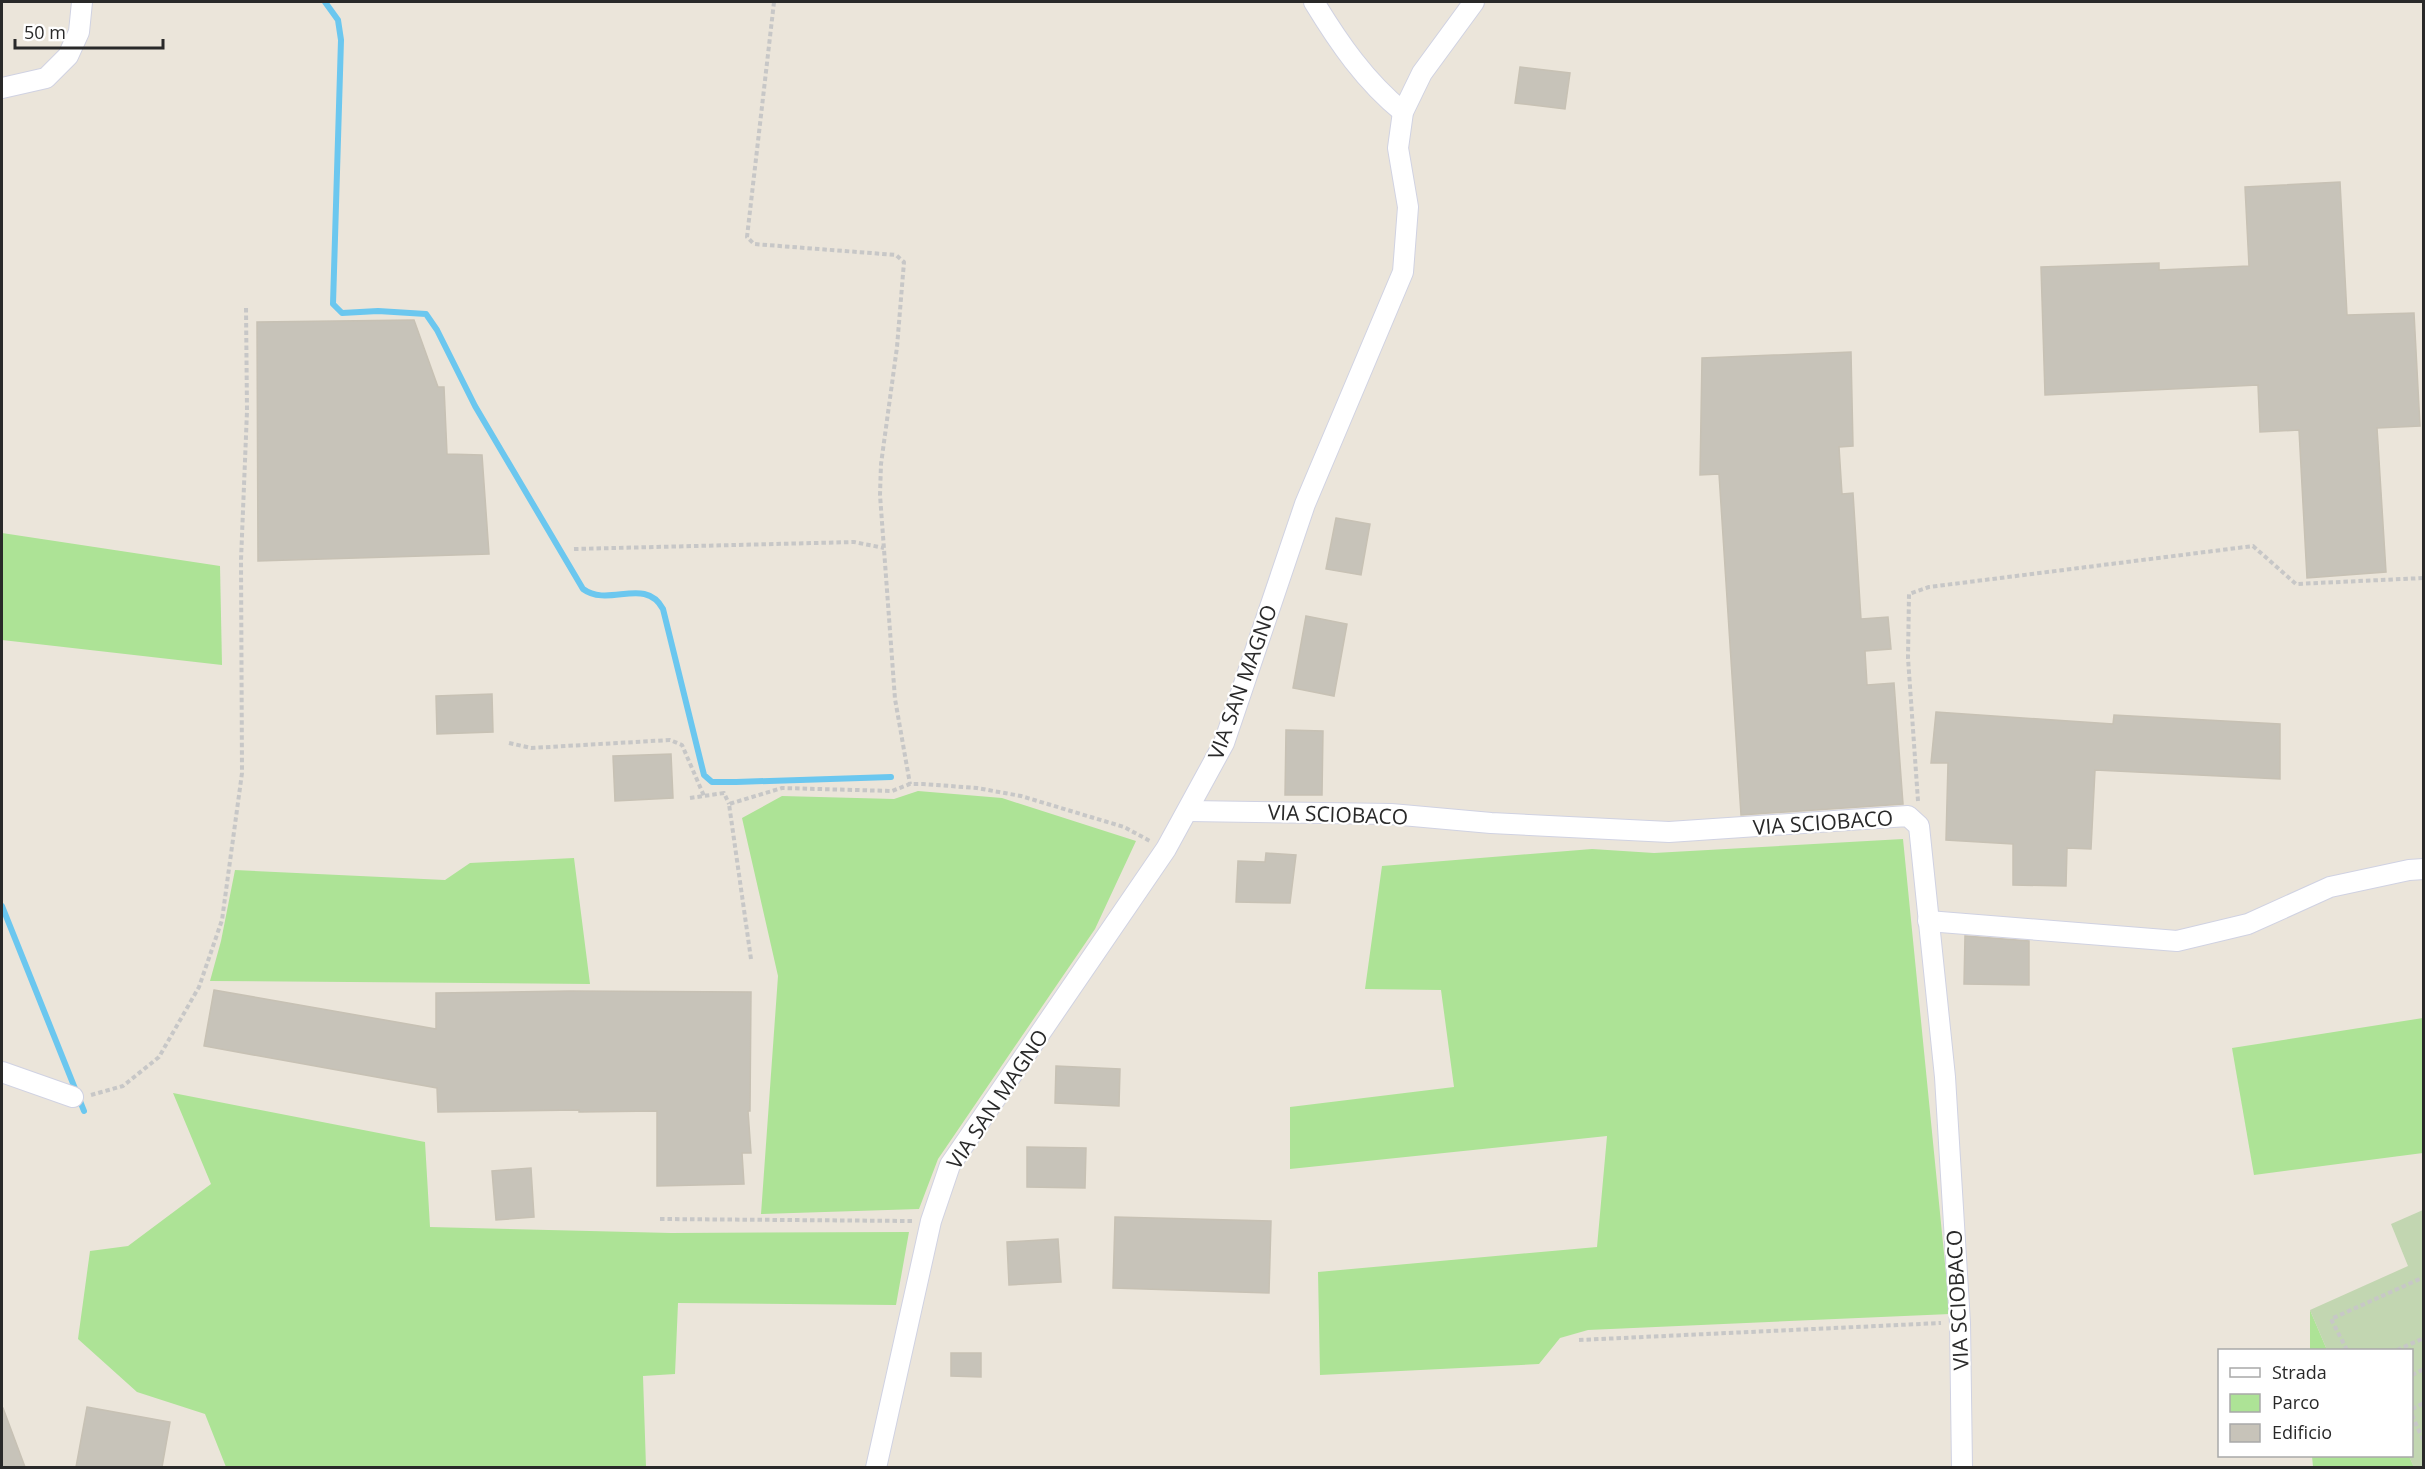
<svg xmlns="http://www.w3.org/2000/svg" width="2425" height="1469" font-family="'Open Sans',sans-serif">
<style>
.green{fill:#ade396}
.cemetery{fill:#c2d6b1}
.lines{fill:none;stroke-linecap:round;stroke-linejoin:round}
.stream{stroke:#6bc7ef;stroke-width:6}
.building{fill:#c7c3b9;stroke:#c7c1b4;stroke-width:1.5}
.minor-casing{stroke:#d0d2e2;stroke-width:22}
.path{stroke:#c7c7c7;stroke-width:4;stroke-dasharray:4.5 3;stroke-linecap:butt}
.minor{stroke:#fff;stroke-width:20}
.labels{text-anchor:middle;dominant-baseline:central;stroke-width:4.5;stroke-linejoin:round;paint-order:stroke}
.street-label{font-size:21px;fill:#292929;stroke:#fff}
</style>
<rect width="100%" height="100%" fill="#ebe5da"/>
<g class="green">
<path d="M2,533L220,566L222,665L2,640Z"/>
<path d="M918,791L1002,798L1136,841L1095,929L938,1159L919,1209L761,1214L778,976L742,818L782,796L894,799Z"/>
<path d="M1903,839L1950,1314L1588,1330L1560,1338L1539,1364L1320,1375L1318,1272L1597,1247L1607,1136L1290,1169V1107L1454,1087L1441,990L1365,989L1382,866L1592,849L1654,853Z"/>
<path d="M574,858L590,984L210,981L221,941L235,870L445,880L470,863Z"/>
<path d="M2423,1018V1153L2254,1175L2232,1048Z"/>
<path d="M173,1093L425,1142L430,1227L671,1233L909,1232L896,1305L678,1303L675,1374L643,1376L646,1467H226L205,1414L137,1392L78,1339L90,1251L128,1246L211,1184Z"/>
<path d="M2310,1310L2327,1350H2310Z"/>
<path d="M2312,1456H2409L2414,1467H2313Z"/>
</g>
<path class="cemetery" d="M2423,1210L2424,1467L2414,1468L2409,1456H2412V1350H2327L2310,1310L2408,1266L2391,1224Z"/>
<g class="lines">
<g class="stream">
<path d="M325,2L338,20L341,40L333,304L342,313L378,311L426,314L437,330L475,406L583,589C609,608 645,576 663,609L704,775L712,782H736L891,777"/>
<path d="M2,906L84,1111"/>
</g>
</g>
<g class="building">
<path d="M1520,67L1570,73L1565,109L1515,103Z"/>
<path d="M2340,182L2347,315L2414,313L2420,426L2377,428L2386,572L2307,578L2299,430L2260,432L2258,385L2045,395L2041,267L2159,263V270L2249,266L2245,187Z"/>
<path d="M414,320L438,387H444L447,454L482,455L489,554L258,561L257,322Z"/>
<path d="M1851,352L1853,446L1839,447L1842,494L1853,493L1861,619L1888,617L1891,649L1865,651L1867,685L1894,683L1903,804L1741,815L1719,474L1700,475L1702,358Z"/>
<path d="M1336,518L1370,524L1361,575L1326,569Z"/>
<path d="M1306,616L1347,624L1334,696L1293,688Z"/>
<path d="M492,694L493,732L437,734L436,696Z"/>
<path d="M1936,712L2113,724L2114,715L2280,724V779L2095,770L2091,849L2067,848L2066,886L2013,885V844L1946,840L1948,763H1931Z"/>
<path d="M1286,730L1323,731L1322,795H1285Z"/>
<path d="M671,754L673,798L615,801L613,756Z"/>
<path d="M1266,853L1296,855L1290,903L1236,902L1238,861L1265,862Z"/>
<path d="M1965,936L2029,941V985L1964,984Z"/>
<path d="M214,990L436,1029V993L570,991L751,992L750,1111H748L751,1153H742L744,1184L657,1186V1111L579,1112V1110L438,1112L437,1088L204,1046Z"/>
<path d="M1056,1066L1120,1069L1119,1106L1055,1103Z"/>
<path d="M1027,1147L1086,1148L1085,1188L1027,1187Z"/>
<path d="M531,1168L534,1217L496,1220L492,1171Z"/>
<path d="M1115,1217L1271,1221L1269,1293L1113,1288Z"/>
<path d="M1058,1239L1061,1282L1009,1285L1007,1242Z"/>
<path d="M951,1353H981V1377L951,1376Z"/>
<path d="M87,1407L170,1422L162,1467H76Z"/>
<path d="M2,1408H3L25,1467H2Z"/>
</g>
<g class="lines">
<g class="minor-casing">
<g id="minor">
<path d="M1314,2C1339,43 1365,81 1403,112"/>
<path d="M2,88L46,78L68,56L79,32L82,2"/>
<path d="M1189,811L1391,814L1491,823L1669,832L1908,816L1919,826L1945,1077L1960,1323L1962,1468"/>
<path d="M1928,921L2177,941L2248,924L2330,887L2409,870L2424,869"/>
<path d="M2,1072L73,1097"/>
<path d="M876,1468L931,1221L950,1165L1166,849L1224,743L1305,504L1403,272L1408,207L1398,148L1403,112L1422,73L1474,2"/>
</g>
</g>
<g class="path">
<path d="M774,2L747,237L754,244L896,255L904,262L897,347L881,464L880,495L895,699L910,784"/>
<path d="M574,549L854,542L884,548"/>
<path d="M509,743L531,748L670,740L682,745L704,796"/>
<path d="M690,798L724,793L729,804"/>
<path d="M1918,801L1908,658L1909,594L1929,587L2253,546L2296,584L2424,578"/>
<path d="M751,959L729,804L782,788L892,791L910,784H923L977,788L1021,796L1124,827L1150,841"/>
<path d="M91,1095L123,1086L159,1057L199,987L222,920L242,773L241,560L247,411L246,306"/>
<path d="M660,1219L912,1221"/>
<path d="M1579,1340L1941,1323"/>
<path d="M2347,1350L2331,1319L2424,1277"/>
<path d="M2397,1350L2424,1338"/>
<path d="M2412,1375L2424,1369"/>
<path d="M2412,1409L2424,1403"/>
<path d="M2412,1415L2424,1442"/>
</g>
<use href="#minor" class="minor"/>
</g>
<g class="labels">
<g class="street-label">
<text transform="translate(1242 682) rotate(-70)">VIA SAN MAGNO</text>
<text transform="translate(1338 814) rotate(2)">VIA SCIOBACO</text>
<text transform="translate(1823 822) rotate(-4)">VIA SCIOBACO</text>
<text transform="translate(997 1099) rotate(-56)">VIA SAN MAGNO</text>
<text transform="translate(1957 1300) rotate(-93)">VIA SCIOBACO</text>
</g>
</g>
<rect width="2425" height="1469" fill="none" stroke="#292929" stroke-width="6"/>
<rect x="2218" y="1349" width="195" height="108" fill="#ffffff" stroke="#a9a9a9" stroke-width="1.5"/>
<rect x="2230" y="1368" width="30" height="9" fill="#ffffff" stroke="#a9a9a9" stroke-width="1.5"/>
<text x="2272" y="1379" font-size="18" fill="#292929">Strada</text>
<rect x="2230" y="1394" width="30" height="18" fill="#ade396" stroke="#a9a9a9" stroke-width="1.5"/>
<text x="2272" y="1409" font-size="18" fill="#292929">Parco</text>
<rect x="2230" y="1424" width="30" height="18" fill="#c7c3b9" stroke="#a9a9a9" stroke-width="1.5"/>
<text x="2272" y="1439" font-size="18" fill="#292929">Edificio</text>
<path d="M15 39v9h148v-9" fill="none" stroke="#292929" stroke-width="3"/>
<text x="24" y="39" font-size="18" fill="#292929" stroke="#ffffff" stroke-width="4.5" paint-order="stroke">50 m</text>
</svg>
